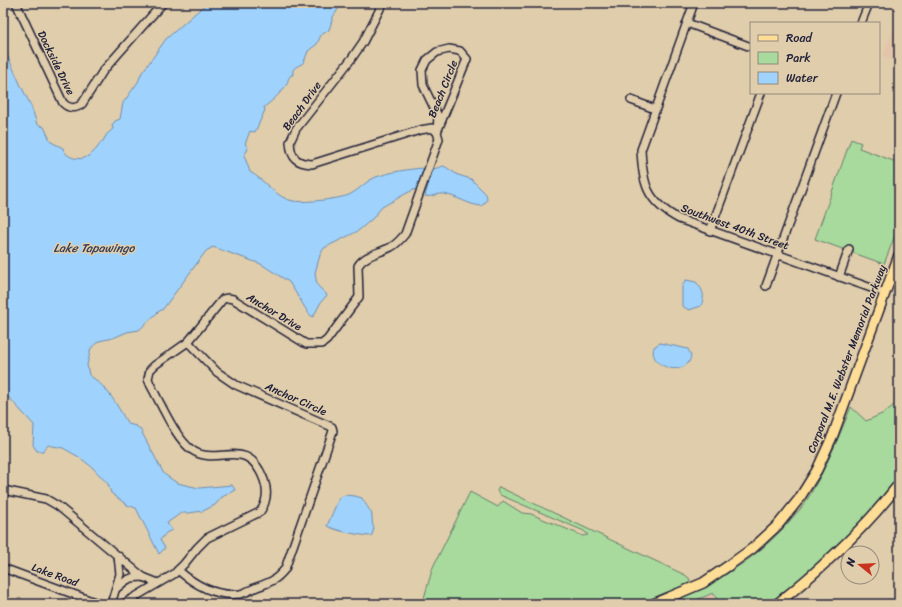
<svg xmlns="http://www.w3.org/2000/svg" width="902" height="607" font-family="Sriracha,sans-serif">
<style>
.built{fill:#e3c4aa}
.green{fill:#a7da9c;stroke:#647e6c}
.water{fill:#9fd3fd;stroke:#6d8caf}
.lines{fill:none;stroke-linecap:round;stroke-linejoin:round}
.minor-casing{stroke:#22223b;stroke-width:10}
.major-casing{stroke:#22223b;stroke-width:12}
.minor{stroke:#e0cdab;stroke-width:7}
.major{stroke:#fedd96;stroke-width:9}
.labels{text-anchor:middle;dominant-baseline:central;stroke-width:3;stroke-linejoin:round;paint-order:stroke}
.street-label{font-size:11px;fill:#22223b;stroke:#e0cdab}
.water-label{font-size:12px;font-style:italic;fill:#353d58;stroke:#e0cdab}
</style>
<rect width="100%" height="100%" fill="#e0cdab"/>
<filter id="ink" filterUnits="userSpaceOnUse"><feTurbulence type="fractalNoise" baseFrequency=".025" numOctaves="2"/><feDisplacementMap in="SourceGraphic" scale="8" xChannelSelector="R" yChannelSelector="G"/><feConvolveMatrix kernelMatrix="1 2 1 2 8 2 1 2 1" color-interpolation-filters="sRGB"/></filter>
<g filter="url(#ink)">
<g class="built">
<path d="M899,13V63L883,57Z"/>
<path d="M713,593L720,604H687Z"/>
</g>
<g class="green">
<path d="M851,139L861,143L859,148L899,163V225L884,264L815,239Z"/>
<path d="M894,405L899,407V477L888,493L849,537L791,588L769,604H720L713,593L687,604H666C714,583 751,564 787,524C793,517 800,510 805,503C824,473 838,439 851,407L866,421L884,413Z"/>
<path d="M499,487L685,575L689,578L690,581L689,584L640,604H418L424,598L433,567L470,492L498,507L503,501L522,513L531,514L583,536L588,535L584,531L500,495L497,491Z"/>
</g>
<g class="water">
<path d="M207,3H342L333,17L329,30L321,35L317,44L308,51L304,62C299,67 291,66 293,75H291C288,79 288,80 287,84C284,90 270,103 264,107L265,110L255,132L250,131L245,144L248,147L247,151L244,155L250,172C265,180 276,198 293,201C304,203 342,199 351,194C360,189 366,181 376,177C391,172 408,169 424,168L425,172L418,188L407,193L382,207L372,219L358,231L324,248L320,255L315,273L317,285L327,295L321,302L313,317L309,314L289,282L261,264L213,247L206,251L163,309L158,312L139,330L127,332L113,338L99,341L91,348L87,365L89,375C109,388 116,404 128,424L136,426L140,429L164,474L177,483L199,488L232,485L235,490L222,497L215,505L203,511L188,513H181L167,523L172,530L166,533L160,540L165,548L159,554L136,508L127,505L111,493L108,484L92,467L79,457L63,448L48,445L43,451H37L33,445L34,425L3,391V46L22,88L31,106L37,124L44,127L51,142L63,148C65,157 76,160 84,158C91,156 98,148 101,142L103,141L107,134L113,129L112,125L115,121L120,119L123,103L138,82L142,72L144,70L166,39Z"/>
<path d="M444,166L458,175L471,179L486,194L487,199L485,203L481,206C469,205 456,196 444,194C437,193 431,198 425,196L433,169Z"/>
<path d="M686,280L696,282C704,291 705,296 701,306L689,310L682,306V286Z"/>
<path d="M660,343L688,349L691,355C689,379 647,368 654,347Z"/>
<path d="M345,495L355,496L362,498C363,500 370,511 371,512C373,517 371,523 374,528L372,535L369,536C355,534 340,532 327,526L339,498Z"/>
</g>
<g class="lines">
<g class="minor-casing">
<g id="minor">
<path d="M16,3L63,103C69,109 76,109 82,104L103,71L163,3"/>
<path d="M383,3L363,42L352,58L296,129L290,142C291,158 296,163 312,164L420,130L432,128L437,132"/>
<path d="M694,3L641,150C643,184 646,201 679,219L885,293"/>
<path d="M687,23L751,47"/>
<path d="M861,23L869,3"/>
<path d="M631,100L655,109"/>
<path d="M710,231L761,93"/>
<path d="M839,277L849,249"/>
<path d="M766,286L836,93"/>
<path d="M3,490L46,499L58,506L143,577L158,583"/>
<path d="M3,568L100,604"/>
<path d="M178,570C195,585 216,597 240,594C246,593 252,589 257,587C271,582 276,580 285,569L333,431L332,427L236,385L217,372L188,342"/>
<path d="M117,588C127,579 130,577 143,577"/>
<path d="M111,604L120,574L118,556"/>
<path d="M123,604L174,574L184,564L197,548L207,538L260,512C267,502 268,491 264,480C247,434 217,468 192,450C176,439 161,404 151,386L148,379L150,370L155,365L188,342L223,299L228,298L233,299L306,344H322L327,340L359,297L358,266C364,255 380,253 391,247C397,244 401,239 405,234L439,139L437,132L438,116L423,85L422,70L427,60L437,52L449,49L460,51L467,59L437,132"/>
</g>
</g>
<g class="major-casing">
<g id="major">
<path d="M653,604L703,583L728,566L753,548L778,525L799,499L817,470L833,435L899,255"/>
<path d="M777,604C822,568 864,530 899,484"/>
</g>
</g>
<use href="#minor" class="minor"/>
<use href="#major" class="major"/>
</g>
</g>
<g class="labels">
<g class="street-label">
<text transform="translate(56 63) rotate(64)">Dockside Drive</text>
<text transform="translate(443 89) rotate(-68)">Beach Circle</text>
<text transform="translate(302 106) rotate(-54)">Beach Drive</text>
<text transform="translate(735 227) rotate(20)">Southwest 40th Street</text>
<text transform="translate(274 312) rotate(31)">Anchor Drive</text>
<text transform="translate(847 359) rotate(-69)">Corporal M.E. Webster Memorial Parkway</text>
<text transform="translate(296 399) rotate(24)">Anchor Circle</text>
<text transform="translate(55 575) rotate(20)">Lake Road</text>
</g>
<g class="water-label">
<text x="94" y="248">Lake Tapawingo</text>
</g>
</g>
<rect width="902" height="607" fill="none" stroke="#e0cdab" stroke-width="16"/>
<rect x="8" y="8" width="886" height="591" fill="none" stroke="#22223b" stroke-width="1.5" filter="url(#ink)"/>
<rect x="750" y="22" width="130" height="72" fill="#e0cdab" stroke="#94897e"/>
<rect x="758" y="35" width="20" height="6" fill="#fedd96" stroke="#94897e"/>
<text x="786" y="42" font-size="12" fill="#22223b">Road</text>
<rect x="758" y="52" width="20" height="12" fill="#a7da9c" stroke="#94897e"/>
<text x="786" y="62" font-size="12" fill="#22223b">Park</text>
<rect x="758" y="72" width="20" height="12" fill="#9fd3fd" stroke="#94897e"/>
<text x="786" y="82" font-size="12" fill="#22223b">Water</text>
<g transform="translate(860 565) rotate(288)"><circle r="19" fill="#e0cdab" stroke="#94897e"/>
<path d="M0-3L7 15L0 10L-7 15Z" fill="#c8321e"/>
<text y="-6" font-size="11" font-weight="bold" text-anchor="middle" fill="#22223b">N</text>
</g>
</svg>
